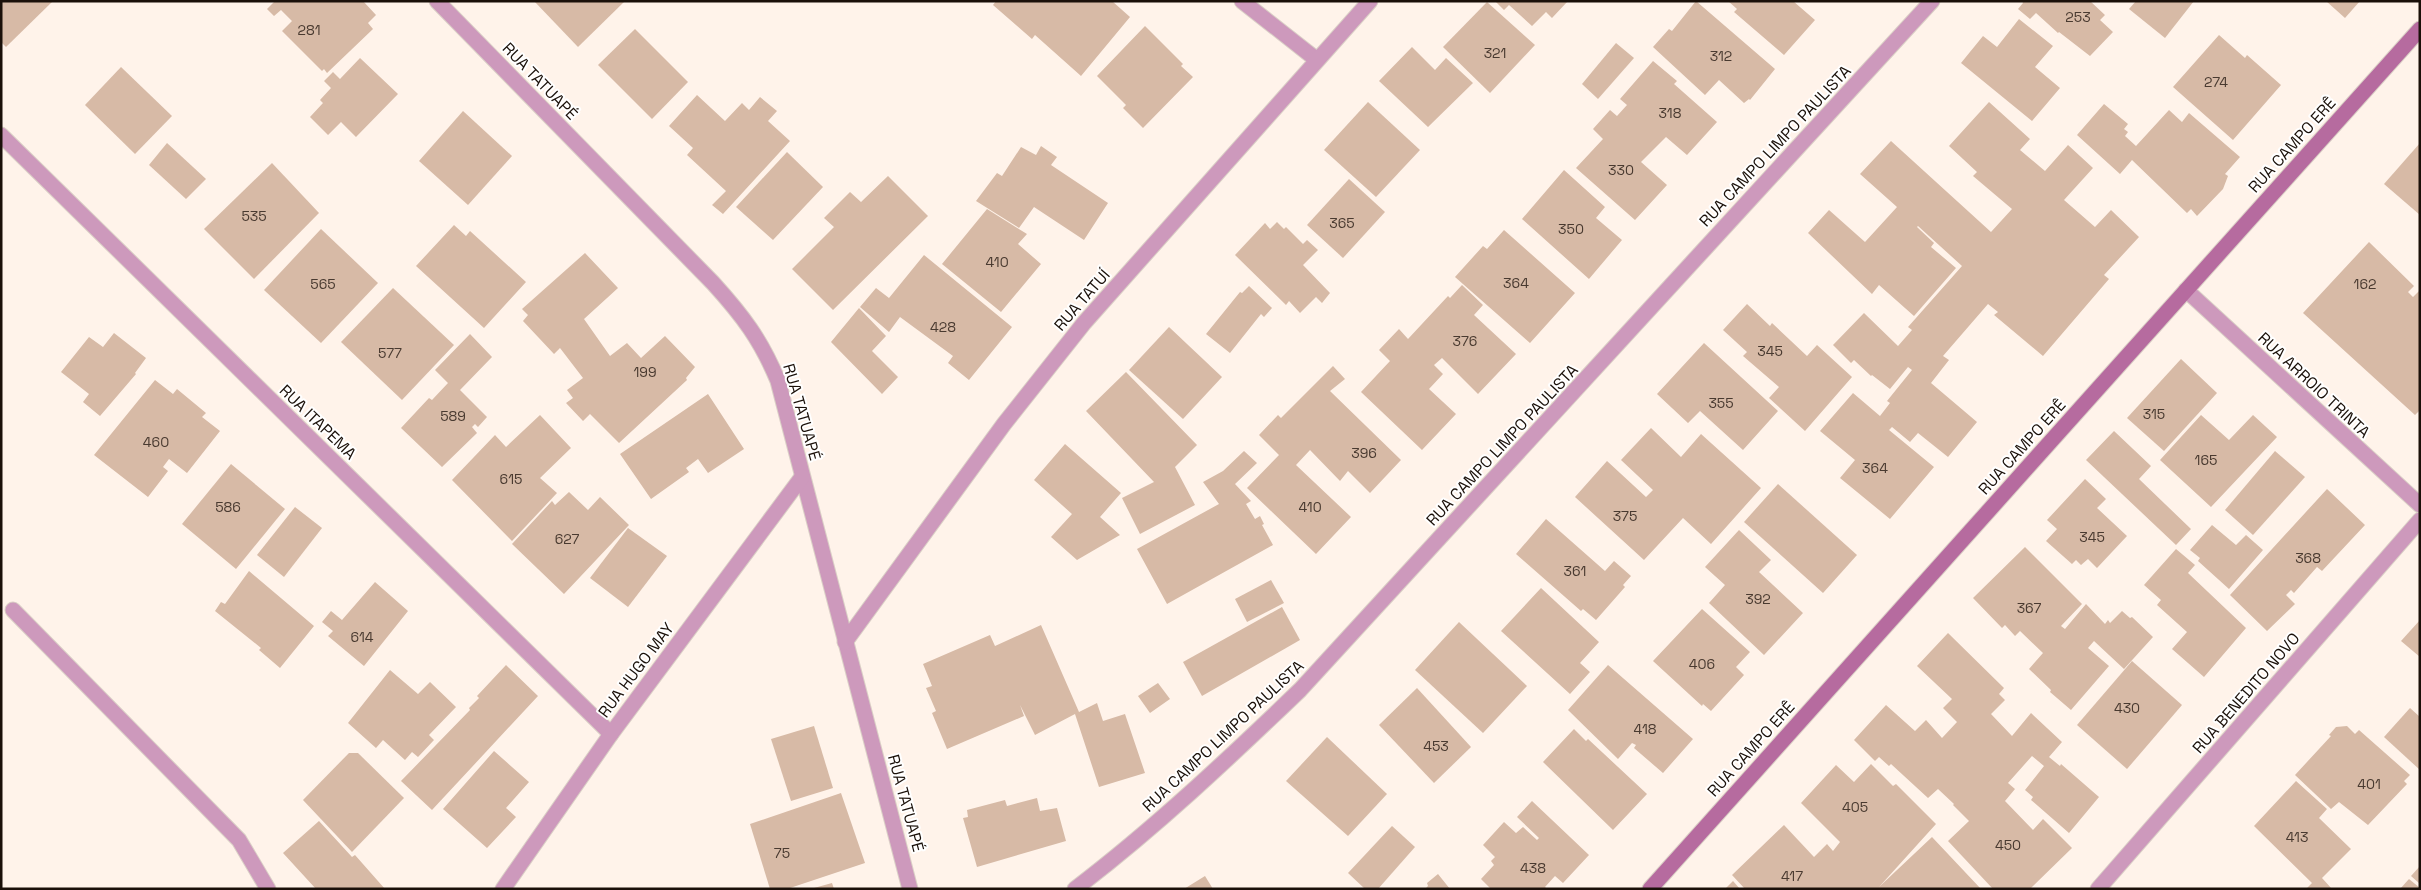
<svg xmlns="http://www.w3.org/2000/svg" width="2421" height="890" font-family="'Space Grotesk',sans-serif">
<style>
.building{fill:#d7baa6}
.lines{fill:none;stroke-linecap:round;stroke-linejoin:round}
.street-casing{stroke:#dacfc6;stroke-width:17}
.secondary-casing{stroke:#dacfc6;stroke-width:17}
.street{stroke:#cd99bc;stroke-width:15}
.secondary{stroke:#b66b9f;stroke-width:15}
.labels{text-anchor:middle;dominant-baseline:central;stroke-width:4;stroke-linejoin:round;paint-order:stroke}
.number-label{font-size:14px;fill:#493a30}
.street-label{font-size:16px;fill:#1a1009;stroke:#fff}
</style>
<rect width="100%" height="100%" fill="#fff3ea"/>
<g class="building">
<path d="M1,1H53L6,47L1,42Z"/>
<path d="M275,1H363L376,15L368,23L373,29L327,73L324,69L322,71L282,31L292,21L281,10L274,16L267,9Z"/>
<path d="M534,1H625L578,47Z"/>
<path d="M996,1H1112L1130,17L1081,76L1035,35L1032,39L993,5Z"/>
<path d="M1495,1H1568L1552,18L1546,12L1532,26L1509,5L1504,10Z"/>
<path d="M1696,1L1775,69L1750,100L1749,99L1744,103L1719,80L1705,95L1653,47L1669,29L1672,31Z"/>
<path d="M1728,1H1793L1815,20L1784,55L1734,12L1737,9Z"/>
<path d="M2022,1H2090L2105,15L2100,20L2113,32L2090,56L2059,32L2058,33L2036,13L2030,19L2018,9L2023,3Z"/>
<path d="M2136,1H2194L2165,38L2129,9Z"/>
<path d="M2326,1H2360L2345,18Z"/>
<path d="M1487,2L1535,45L1490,93L1443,47Z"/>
<path d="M2019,19L2053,46L2035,67L2060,88L2032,121L1961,63L1983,36L1997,47Z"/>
<path d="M1145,26L1183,64L1181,66L1193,77L1143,128L1123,108L1126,105L1097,76Z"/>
<path d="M635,29L688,82L652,119L598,65Z"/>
<path d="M2219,35L2245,58L2247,55L2281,85L2233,140L2173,87Z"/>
<path d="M1616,43L1634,58L1598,99L1582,84Z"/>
<path d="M1412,47L1435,70L1446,58L1473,83L1428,127L1379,81Z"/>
<path d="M360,58L398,94L356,137L341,122L328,135L310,117L323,103L320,100L331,88L324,81L333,72L340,79Z"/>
<path d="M1653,61L1677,81L1674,84L1717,122L1687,155L1666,137L1641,162L1667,185L1635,220L1576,168L1603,139L1593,129L1610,110L1617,116L1627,105L1620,99Z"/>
<path d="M121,67L172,116L135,154L85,105Z"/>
<path d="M697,95L725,121L742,103L749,110L760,97L777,111L768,121L790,141L723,214L712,205L726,191L687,155L693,148L669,126Z"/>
<path d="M1368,102L1420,150L1376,197L1324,150Z"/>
<path d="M1989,102L2030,139L2020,150L2045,171L2068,145L2093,168L2064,200L2095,227L2111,210L2139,237L2104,275L2109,279L2043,356L1994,315L1998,312L1988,304L1943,356L1949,360L1931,383L1977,422L1948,457L1918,433L1910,442L1892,427L1889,430L1934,467L1890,519L1840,478L1855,460L1820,431L1853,393L1880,416L1890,403L1887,401L1912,370L1908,367L1890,389L1872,375L1871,376L1854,360L1851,363L1833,345L1864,313L1898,346L1912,330L1908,327L1962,266L1918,226L1917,227L1934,243L1931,247L1956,268L1914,316L1879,285L1872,294L1808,233L1829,210L1865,242L1897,207L1860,174L1891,141L1991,232L2012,209L1973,176L1977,172L1949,146Z"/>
<path d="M2104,104L2128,124L2124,129L2128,132L2125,136L2136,146L2169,110L2182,122L2189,113L2240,157L2225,174L2228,176L2223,189L2197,216L2191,209L2187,213L2132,160L2120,174L2077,135Z"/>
<path d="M463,111L512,156L468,205L419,161Z"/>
<path d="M167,143L206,179L186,199L149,165Z"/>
<path d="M2420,143V215L2384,184Z"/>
<path d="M1041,146L1057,157L1051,165L1108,203L1084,240L1034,207L1019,228L976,201L997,173L1002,176L1021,147L1036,155Z"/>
<path d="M787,152L823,187L773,240L736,207Z"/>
<path d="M272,163L319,213L254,279L204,229Z"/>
<path d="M1564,170L1605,207L1596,218L1622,240L1589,279L1522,219Z"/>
<path d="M888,176L928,216L833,310L792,269L834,227L824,218L850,192L861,202Z"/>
<path d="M1349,179L1385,212L1343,258L1307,225Z"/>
<path d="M987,209L1027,234L1018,244L1041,264L1001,312L942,264Z"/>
<path d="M1277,222L1284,229L1286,227L1303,244L1307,240L1318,250L1303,265L1330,293L1322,303L1316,297L1300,313L1289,301L1286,305L1235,255L1265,223L1270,229Z"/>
<path d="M454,225L466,236L470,231L526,282L484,328L416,266Z"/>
<path d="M321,229L378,283L321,343L264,290Z"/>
<path d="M1504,230L1575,293L1530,343L1455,277L1483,246L1487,249Z"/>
<path d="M2369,242L2414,286L2408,292L2413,297L2420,290V410L2415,415L2303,313Z"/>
<path d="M585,253L618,288L584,319L610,356L627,343L641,358L665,336L695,367L686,378L687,380L619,443L590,414L583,421L566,403L573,398L567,390L583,378L560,348L554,354L523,321L528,315L522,309Z"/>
<path d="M924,255L1012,327L969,380L948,363L953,356L900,317L889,332L860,307L876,288L889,298Z"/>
<path d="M1462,285L1483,305L1474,315L1516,354L1478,394L1442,358L1434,365L1443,374L1429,389L1456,414L1422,450L1361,392L1390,361L1379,350L1399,329L1408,339L1448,296L1450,298Z"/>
<path d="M1249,286L1272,308L1264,317L1261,314L1230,353L1206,334L1240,292L1242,293Z"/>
<path d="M393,288L454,345L402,400L341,342Z"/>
<path d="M1747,304L1770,326L1772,323L1807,356L1817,345L1852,377L1805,431L1769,398L1779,387L1743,356L1747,352L1723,330Z"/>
<path d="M859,308L886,336L872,351L898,377L882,394L831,342Z"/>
<path d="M1169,327L1222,377L1183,419L1129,370Z"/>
<path d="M114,333L146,358L135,373L136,374L100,416L83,402L89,394L61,372L89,337L103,347Z"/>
<path d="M470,334L492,357L460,390L487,417L478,427L475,424L472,427L477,433L442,467L401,428L429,398L432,400L448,383L435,370Z"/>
<path d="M1704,343L1778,411L1743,450L1700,411L1688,423L1657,394Z"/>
<path d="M2181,359L2217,393L2164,451L2127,418Z"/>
<path d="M1333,366L1345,379L1330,391L1401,460L1370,493L1348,471L1340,481L1310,450L1296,465L1351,517L1316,554L1247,488L1279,455L1259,435L1278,415L1281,418Z"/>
<path d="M1126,372L1197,445L1175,467L1195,505L1140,534L1122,498L1154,482L1086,411Z"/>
<path d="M155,380L173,394L177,389L206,413L202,417L220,431L187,473L169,459L163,467L168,471L148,497L94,455Z"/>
<path d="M708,394L744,449L708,473L698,459L686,468L689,472L651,499L620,454Z"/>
<path d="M540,415L571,448L540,478L557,493L512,541L452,480L495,435L506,447Z"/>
<path d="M2201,415L2229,440L2253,415L2277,437L2211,507L2160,460Z"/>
<path d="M1651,428L1681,457L1701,434L1761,488L1711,544L1683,518L1644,560L1575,497L1607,461L1646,497L1653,490L1621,460Z"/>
<path d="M2114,431L2151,466L2139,479L2191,529L2176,545L2086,460Z"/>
<path d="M1065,444L1121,493L1100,517L1120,535L1077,560L1051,537L1072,514L1034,480Z"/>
<path d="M1244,451L1257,463L1235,484L1251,501L1246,504L1255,519L1260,516L1264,524L1262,525L1273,545L1167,604L1137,549L1219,504L1203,482L1223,471Z"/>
<path d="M2275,451L2305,477L2253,535L2225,510Z"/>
<path d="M231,464L285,509L236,569L182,524Z"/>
<path d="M2085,479L2106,499L2097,508L2127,536L2097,568L2088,559L2081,565L2076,560L2072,564L2046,541L2057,529L2047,520Z"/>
<path d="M1778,484L1857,555L1823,593L1744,522Z"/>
<path d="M2327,489L2365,525L2322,571L2317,567L2294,593L2291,590L2286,595L2295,604L2267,631L2230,595Z"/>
<path d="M569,492L588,510L600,497L629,525L564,594L512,544L552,501L555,505Z"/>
<path d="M295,507L322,528L284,577L257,555Z"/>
<path d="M1546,519L1605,571L1614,561L1631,576L1623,585L1625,587L1596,620L1583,609L1581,611L1516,554Z"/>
<path d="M2212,525L2236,545L2246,535L2263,550L2229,589L2198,561L2200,558L2190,550Z"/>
<path d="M628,528L667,556L628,607L590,578Z"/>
<path d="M1739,530L1771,560L1759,572L1803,613L1764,655L1709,603L1725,585L1705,567Z"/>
<path d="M2025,547L2082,604L2061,626L2065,629L2086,604L2105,624L2108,620L2110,623L2122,611L2130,618L2132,617L2153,637L2124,669L2094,641L2088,648L2109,666L2071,710L2050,692L2051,690L2029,669L2043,653L2020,631L2015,636L2005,625L2002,628L1973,598Z"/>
<path d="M2176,549L2195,565L2188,573L2246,628L2204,677L2172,649L2187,632L2157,605L2161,600L2144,585Z"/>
<path d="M249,571L314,626L280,668L259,650L261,648L215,611L221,602L225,604Z"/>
<path d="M1271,580L1284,603L1247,622L1235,599Z"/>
<path d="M375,582L408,611L364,666L328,636L333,631L322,622L331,611L342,620Z"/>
<path d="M1541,588L1599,642L1580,663L1590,672L1570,694L1501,631Z"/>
<path d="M1282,607L1300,640L1202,696L1183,662Z"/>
<path d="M1702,609L1750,652L1736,667L1744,675L1711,711L1703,704L1702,706L1653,661Z"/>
<path d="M2420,620V657L2401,641Z"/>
<path d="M1459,622L1527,686L1483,733L1415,670Z"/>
<path d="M1041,625L1079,712L1097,703L1103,721L1125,714L1145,773L1099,787L1075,714L1035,735L1020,705L1024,716L947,749L932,713L936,711L926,688L932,686L923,664L990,635L995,646Z"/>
<path d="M1948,633L2004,688L1999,694L2005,700L1991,714L2012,736L2031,713L2062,742L2049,757L2060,766L2061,764L2099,797L2069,833L2031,800L2033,797L2025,790L2044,766L2032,756L2008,783L2015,789L2005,801L2033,830L2043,819L2072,848L2030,889H1993L1948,841L1969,821L1953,805L1954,804L1938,789L1928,798L1891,764L1889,766L1879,757L1875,761L1854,740L1886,705L1915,731L1926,720L1942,738L1957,722L1943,708L1952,699L1917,666Z"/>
<path d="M2132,661L2182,705L2127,769L2077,725Z"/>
<path d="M506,665L538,696L432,810L401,781L470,710L469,708L479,698L477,696Z"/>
<path d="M1608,665L1693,739L1663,773L1634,748L1636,745L1632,743L1618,759L1568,710Z"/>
<path d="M390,670L418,694L430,682L456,707L429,735L434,740L418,757L412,752L405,760L383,740L376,748L348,723Z"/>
<path d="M1158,683L1170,699L1150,713L1138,696Z"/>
<path d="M1417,688L1471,747L1434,783L1379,725Z"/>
<path d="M2410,708L2420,717V770L2384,737Z"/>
<path d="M814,726L833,788L791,801L771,739Z"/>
<path d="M2347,726L2355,734L2359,730L2410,775L2404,781L2407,784L2368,825L2339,802L2331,809L2295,775L2331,736L2329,735L2336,727Z"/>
<path d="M1574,729L1586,741L1588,739L1647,794L1613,830L1543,762Z"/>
<path d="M1327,737L1387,794L1348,836L1286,781Z"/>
<path d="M494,751L529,782L506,808L516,817L487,848L443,809Z"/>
<path d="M349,753H358L404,798L352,852L303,800Z"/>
<path d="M1871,764L1893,786L1896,784L1936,824L1879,887L1932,837L1981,889H1745L1732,875L1784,825L1814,857L1827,844L1833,851L1840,842L1801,803L1836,765L1854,782Z"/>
<path d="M2296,781L2327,809L2319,818L2351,849L2322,878L2332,889H2306L2312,883L2254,826Z"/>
<path d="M841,793L865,863L787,889H770L750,824Z"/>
<path d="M1037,798L1040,811L1057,808L1066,841L977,867L963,818L968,817L967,810L1005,800L1007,806Z"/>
<path d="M1532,801L1589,855L1563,883L1555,876L1545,887L1547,889H1491L1481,879L1494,865L1491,861L1495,857L1483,845L1504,822L1516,833L1523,827L1537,840L1539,838L1517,817Z"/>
<path d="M319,821L352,857L355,855L385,889H316L283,853Z"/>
<path d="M1392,826L1415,847L1378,889H1365L1348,873Z"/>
<path d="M2420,866V884L2411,876Z"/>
<path d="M1438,874L1450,889H1425L1428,886L1427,883Z"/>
<path d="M1205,876L1213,889H1184Z"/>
<path d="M2409,879L2420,888V889H2400Z"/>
<path d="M1733,881L1740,889H1725Z"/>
<path d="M832,883L834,889H814V888Z"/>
</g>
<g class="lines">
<g class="street-casing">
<g id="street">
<path d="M437,1L713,283C743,316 761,340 778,381L910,889"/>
<path d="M1242,1L1317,60"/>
<path d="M1,135L611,734"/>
<path d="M2186,290L2420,505"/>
<path d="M13,610L239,840L268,889"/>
<path d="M845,642L1004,424L1084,323L1370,1"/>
<path d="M503,889L611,734L802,477"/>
<path d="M1075,889C1155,828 1227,760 1300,690L1932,1"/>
<path d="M2098,889L2420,520"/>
</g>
</g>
<g class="secondary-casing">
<path id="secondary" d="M1650,889L2420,29"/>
</g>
<use href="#street" class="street"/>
<use href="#secondary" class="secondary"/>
</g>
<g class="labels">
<g class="number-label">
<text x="2078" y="17">253</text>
<text x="309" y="30">281</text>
<text x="1495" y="53">321</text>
<text x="1721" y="56">312</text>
<text x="2216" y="82">274</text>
<text x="1670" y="113">318</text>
<text x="1621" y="170">330</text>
<text x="254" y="216">535</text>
<text x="1342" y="223">365</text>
<text x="1571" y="229">350</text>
<text x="997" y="262">410</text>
<text x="1516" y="283">364</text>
<text x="323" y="284">565</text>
<text x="2365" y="284">162</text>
<text x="943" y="327">428</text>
<text x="1465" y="341">376</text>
<text x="1770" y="351">345</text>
<text x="390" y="353">577</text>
<text x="645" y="372">199</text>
<text x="1721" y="403">355</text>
<text x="2154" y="414">315</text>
<text x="453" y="416">589</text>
<text x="156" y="442">460</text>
<text x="1364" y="453">396</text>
<text x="2206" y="460">165</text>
<text x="1875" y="468">364</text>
<text x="511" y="479">615</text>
<text x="228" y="507">586</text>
<text x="1310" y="507">410</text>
<text x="1625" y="516">375</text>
<text x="2092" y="537">345</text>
<text x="567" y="539">627</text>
<text x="2308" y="558">368</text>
<text x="1575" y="571">361</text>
<text x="1758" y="599">392</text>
<text x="2029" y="608">367</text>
<text x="362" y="637">614</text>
<text x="1702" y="664">406</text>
<text x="2127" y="708">430</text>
<text x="1645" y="729">418</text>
<text x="1436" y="746">453</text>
<text x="2369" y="784">401</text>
<text x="1855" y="807">405</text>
<text x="2297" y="837">413</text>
<text x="2008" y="845">450</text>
<text x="782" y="853">75</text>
<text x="1533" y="868">438</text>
<text x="1792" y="876">417</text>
</g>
<g class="street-label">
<text transform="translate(540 81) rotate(46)">RUA TATUAPÉ</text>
<text transform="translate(2292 145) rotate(-48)">RUA CAMPO ERÊ</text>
<text transform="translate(1775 146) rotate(-47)">RUA CAMPO LIMPO PAULISTA</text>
<text transform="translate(1082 300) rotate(-49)">RUA TATUÍ</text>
<text transform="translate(2314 385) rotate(43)">RUA ARROIO TRINTA</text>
<text transform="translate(802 412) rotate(74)">RUA TATUAPÉ</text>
<text transform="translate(318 422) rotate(44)">RUA ITAPEMA</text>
<text transform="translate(1502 445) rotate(-47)">RUA CAMPO LIMPO PAULISTA</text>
<text transform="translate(2022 447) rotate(-48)">RUA CAMPO ERÊ</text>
<text transform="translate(636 670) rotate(-53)">RUA HUGO MAY</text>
<text transform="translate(2246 693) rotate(-49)">RUA BENEDITO NOVO</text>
<text transform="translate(1223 736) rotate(-43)">RUA CAMPO LIMPO PAULISTA</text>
<text transform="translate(1751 749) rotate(-48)">RUA CAMPO ERÊ</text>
<text transform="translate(906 803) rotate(75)">RUA TATUAPÉ</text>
</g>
</g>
<rect width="2421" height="890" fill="none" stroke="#1a1009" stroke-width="5"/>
</svg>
